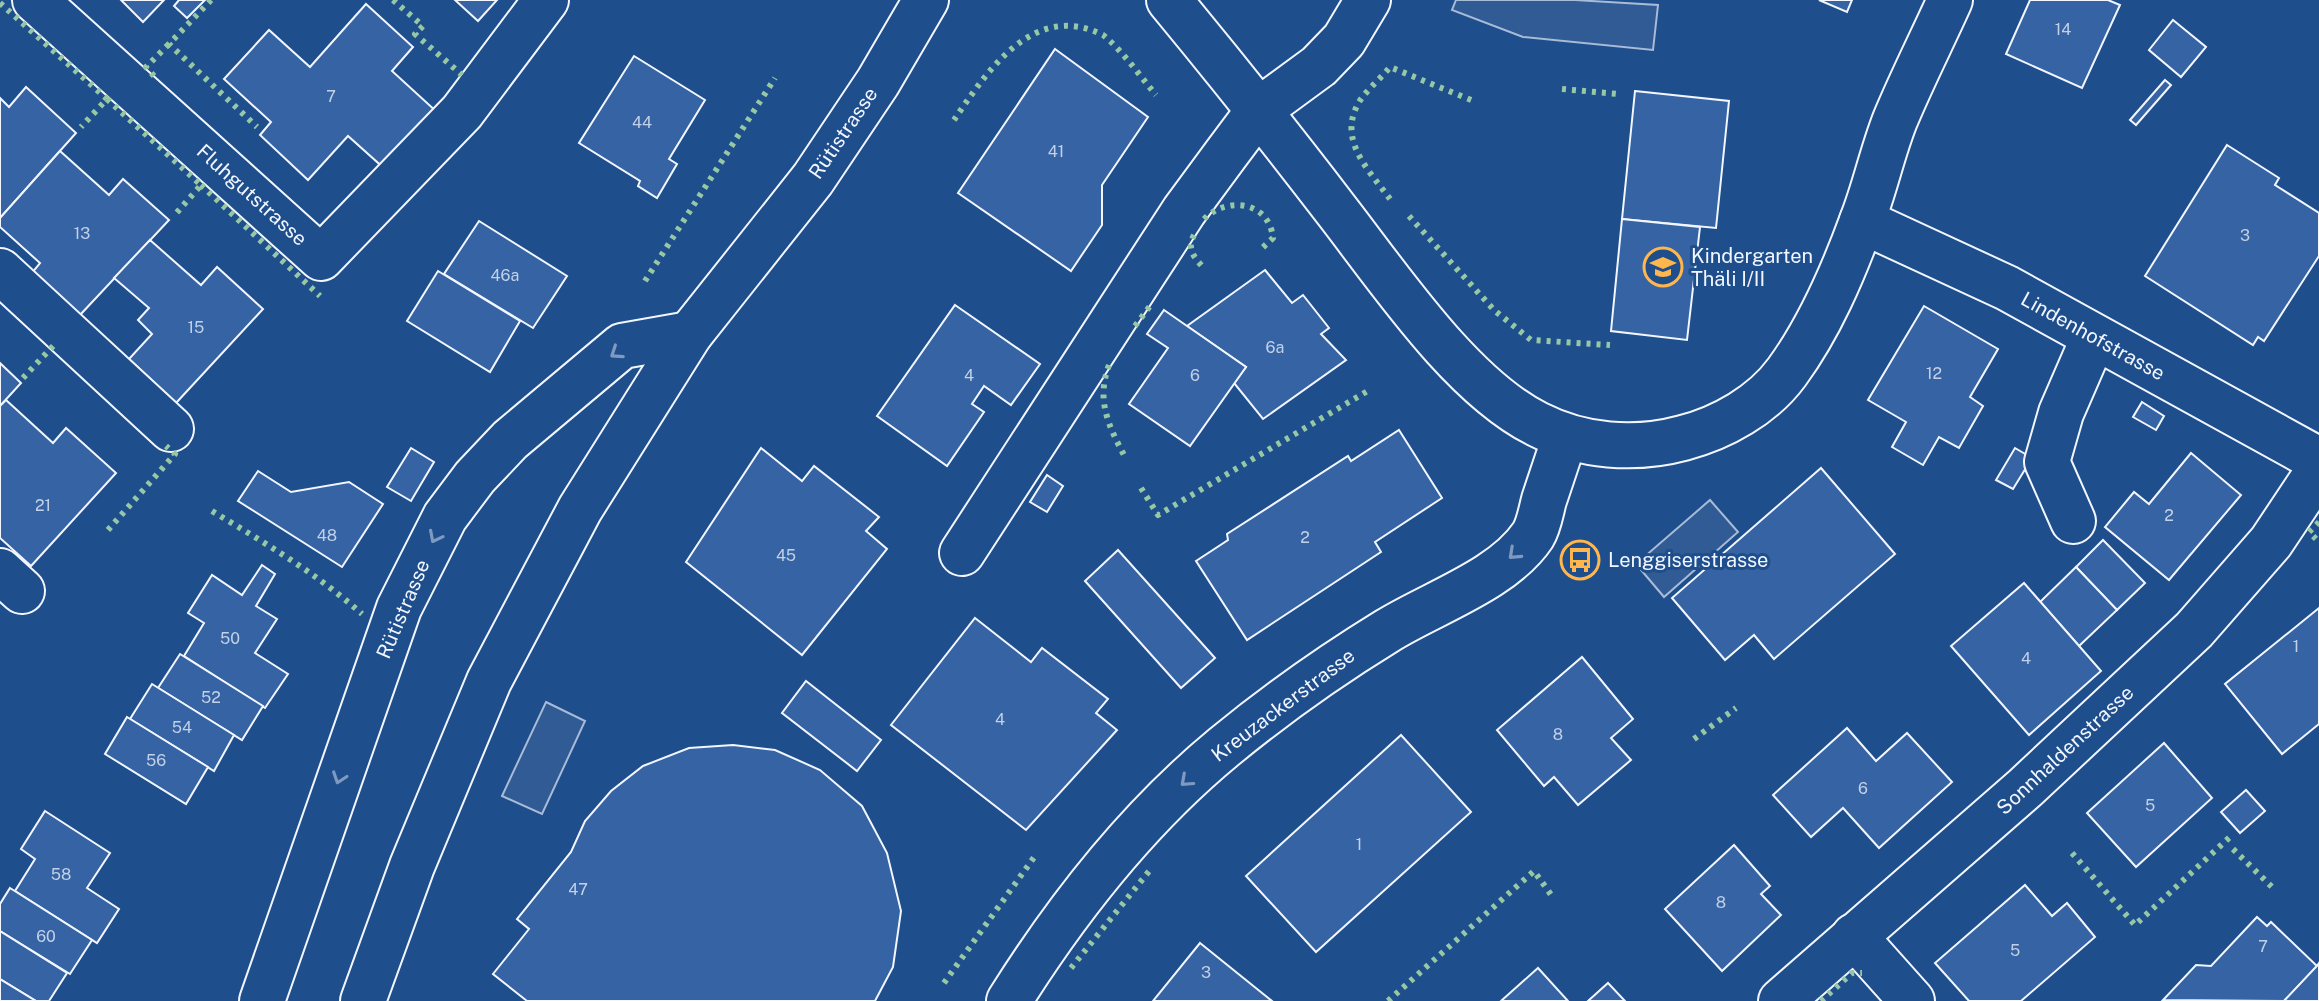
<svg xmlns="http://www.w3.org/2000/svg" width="2319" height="1001" font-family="'Public Sans',sans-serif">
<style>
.parking{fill:#305b95;stroke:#a8bbd7;stroke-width:2}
.building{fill:#3563a3;stroke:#f2f6ff;stroke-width:2}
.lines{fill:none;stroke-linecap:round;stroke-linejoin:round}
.minor-casing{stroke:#f2f6ff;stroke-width:48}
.major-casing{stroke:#f2f6ff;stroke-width:48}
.minor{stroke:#1f4e8c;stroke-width:44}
.major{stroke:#1f4e8c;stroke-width:44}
.hedge{stroke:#97c8a6;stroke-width:6;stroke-dasharray:4 6;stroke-linecap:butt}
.oneway{stroke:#7e9ac0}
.labels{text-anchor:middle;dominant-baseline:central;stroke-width:6;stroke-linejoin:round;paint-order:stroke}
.number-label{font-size:16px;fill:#c3d1e8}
.street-label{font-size:20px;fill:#f2f6ff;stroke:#1f4e8c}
.poi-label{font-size:20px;fill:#f2f6ff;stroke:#1f4e8c;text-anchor:start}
</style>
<rect width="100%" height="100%" fill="#1f4e8c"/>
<g class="parking">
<path d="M1456,0H1575L1658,5L1653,50L1523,37L1452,10Z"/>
<path d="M1710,500L1738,532L1664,597L1636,564Z"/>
<path d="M546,702L585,721L542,814L502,796Z"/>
</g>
<g class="building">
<path d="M121,0H164L143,22Z"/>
<path d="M179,0H205L187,18L174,6Z"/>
<path d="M455,0H497L478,21Z"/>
<path d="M1819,0H1852L1847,12Z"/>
<path d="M2030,0H2108L2120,5L2082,88L2006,54Z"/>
<path d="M366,4L413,47L392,71L438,113L386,170L348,136L308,180L260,135L271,122L224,79L269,30L310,67Z"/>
<path d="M2173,20L2206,47L2181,77L2149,50Z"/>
<path d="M1055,49L1148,117L1102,185V225L1071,271L958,193Z"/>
<path d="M634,56L705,100L669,159L677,164L657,198L638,186L640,181L579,143Z"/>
<path d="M2165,80L2171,85L2136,125L2130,120Z"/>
<path d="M26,87L76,133L0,218V98L9,107Z"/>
<path d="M1635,91L1729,101L1716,228L1622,219Z"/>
<path d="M2227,145L2279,178L2275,185L2319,213V256L2264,341L2258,337L2253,345L2145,276Z"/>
<path d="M60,151L109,195L123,179L169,220L80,315L32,273L40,263L0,227V218Z"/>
<path d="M1622,219L1700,227L1687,340L1611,331Z"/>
<path d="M479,221L567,276L533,328L444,274Z"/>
<path d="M150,240L201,285L217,267L263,309L176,403L129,359L152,334L138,320L149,308L114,278Z"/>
<path d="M1265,270L1292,303L1303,295L1329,328L1321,334L1346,360L1263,419L1234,383L1246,367L1187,326Z"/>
<path d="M438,271L520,321L490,372L407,321Z"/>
<path d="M955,305L1040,364L1011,405L984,386L972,404L984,412L947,466L877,416Z"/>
<path d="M1924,306L1998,349L1970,397L1983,406L1959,448L1939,437L1923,465L1892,447L1906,422L1868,400Z"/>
<path d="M1164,310L1246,367L1190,446L1129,404L1168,348L1147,334Z"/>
<path d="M0,363L21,383L0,406Z"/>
<path d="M6,400L53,443L66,428L116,473L31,566L0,538V406Z"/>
<path d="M2142,402L2164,416L2156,430L2133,417Z"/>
<path d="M1399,430L1442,498L1375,542L1381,552L1247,640L1196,561L1228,540L1227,534L1348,456L1351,461Z"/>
<path d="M411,448L434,462L411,501L387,487Z"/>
<path d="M761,448L802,481L814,466L879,517L866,531L887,549L802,655L686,562Z"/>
<path d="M2015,448L2032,458L2013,489L1996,480Z"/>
<path d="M2191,453L2241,495L2169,580L2105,527L2134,492L2149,504Z"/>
<path d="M1821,468L1895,554L1774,659L1754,635L1725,660L1672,598Z"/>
<path d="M258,471L291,492L349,482L383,504L342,567L238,501Z"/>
<path d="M1047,475L1063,486L1047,512L1030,502Z"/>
<path d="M2103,540L2145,583L2117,610L2076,567Z"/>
<path d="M1118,550L1215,658L1181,688L1085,581Z"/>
<path d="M262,565L275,574L256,606L277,619L255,653L288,674L265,708L184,656L204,623L188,613L212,575L242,595Z"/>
<path d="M2076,567L2117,610L2079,646L2040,602Z"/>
<path d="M2024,583L2101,671L2029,735L1951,646Z"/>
<path d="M2319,608V724L2282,754L2225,684Z"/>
<path d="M975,618L1031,662L1042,648L1108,699L1096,713L1117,730L1026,830L891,725Z"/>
<path d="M180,654L263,706L242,740L158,688Z"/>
<path d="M1582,657L1633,719L1611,738L1631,760L1578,805L1554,777L1544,786L1497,730Z"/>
<path d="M806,681L881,740L857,771L782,713Z"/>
<path d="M152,684L234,735L214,771L130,719Z"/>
<path d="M127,717L208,767L186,804L105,754Z"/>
<path d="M1847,728L1876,761L1907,733L1952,782L1879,848L1843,808L1811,837L1773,795Z"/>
<path d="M1401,735L1471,812L1316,952L1246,876Z"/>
<path d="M2164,743L2212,798L2136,867L2087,813Z"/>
<path d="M733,745L775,750L820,770L862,806L887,853L901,911L893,967L875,1001H527L493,974L529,929L517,919L571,852L585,821L611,791L643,766L689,748Z"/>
<path d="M2246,790L2265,811L2240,833L2221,812Z"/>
<path d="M45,811L110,853L87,888L119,909L97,943L15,891L35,859L21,849Z"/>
<path d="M1734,845L1770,886L1761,894L1781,915L1722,971L1665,909Z"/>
<path d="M2025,885L2052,916L2067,903L2095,937L2021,1001H1969L1935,963Z"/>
<path d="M10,888L92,940L70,974L0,931V904Z"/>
<path d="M2257,917L2267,926L2271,922L2317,966L2284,1001L2163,1000L2196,965L2211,966Z"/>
<path d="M0,931L67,973L49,1001H36L0,979Z"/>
<path d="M1200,943L1272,1001H1153Z"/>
<path d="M2319,963V1001H2284L2317,966Z"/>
<path d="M1538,968L1568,1001H1501Z"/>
<path d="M0,979L36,1001H0Z"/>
<path d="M1608,983L1625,1001H1588Z"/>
</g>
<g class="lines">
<g class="minor-casing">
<g id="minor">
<path d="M35,0L321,258L462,112L546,0"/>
<path d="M1169,0C1226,69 1282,139 1337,211C1389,278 1461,386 1537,424C1582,447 1635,451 1683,438C1722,428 1763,405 1787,372C1820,327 1843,273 1862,221C1875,188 1882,153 1895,120C1912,79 1932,40 1950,0"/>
<path d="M1862,221L2007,288L2319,460"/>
<path d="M0,271L171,429"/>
<path d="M2073,521L2047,462L2061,413L2094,337"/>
<path d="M962,553L1184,211L1226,154L1259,110L1319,66L1344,40L1368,0"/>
<path d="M0,571L22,591"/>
<path d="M1854,936L1912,1001"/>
<path d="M262,1001L399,608L445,517L475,477L510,440L622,346L690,334"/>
<path d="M1009,1001C1068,907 1138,818 1224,747C1275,705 1330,666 1387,631C1432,603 1503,580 1533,535C1539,525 1541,511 1544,500C1551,479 1558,458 1565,437"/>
<path d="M1781,1001L2025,788L2194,630L2271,542L2319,470"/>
</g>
</g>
<g class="major-casing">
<path id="major" d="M363,1001L412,866L489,681L580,509L690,334L813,179L878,82L926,0"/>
</g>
<use href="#minor" class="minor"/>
<use href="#major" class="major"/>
<g class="hedge">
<path d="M211,0L169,44L257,127"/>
<path d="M393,0L423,26L415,34L462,75"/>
<path d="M0,3L107,99L81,127"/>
<path d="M154,76L146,67L169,44"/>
<path d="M1562,89L1618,94"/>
<path d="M107,99L201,185L173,217"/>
<path d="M954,120C986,73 1033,0 1103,35C1123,51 1139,75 1156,95"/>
<path d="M201,185L320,296"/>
<path d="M1390,199C1368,169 1335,138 1361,99C1369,88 1381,78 1390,67L1476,102"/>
<path d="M1409,216L1494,310L1531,340L1610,345"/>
<path d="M1204,219C1227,196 1269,201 1273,238L1259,251"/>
<path d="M1194,235C1187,248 1193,256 1202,266"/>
<path d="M645,281L775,78"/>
<path d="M1135,326L1150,306"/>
<path d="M1109,365C1096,400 1108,425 1125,457"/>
<path d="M23,378L54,345"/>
<path d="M1141,488L1158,515L1371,389"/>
<path d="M212,511C265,543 316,573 362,614"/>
<path d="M2319,522L2309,532L2319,542"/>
<path d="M108,530L175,454L166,446"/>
<path d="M1694,739L1736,708"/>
<path d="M2233,849L2274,889"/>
<path d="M2072,853L2135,925L2232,835"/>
<path d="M1071,968L1150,870"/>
<path d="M944,983L1035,856"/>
<path d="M1388,1001L1534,871L1552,896"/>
<path d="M1821,1001L1852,973H1862"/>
</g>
</g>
<defs><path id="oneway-chevron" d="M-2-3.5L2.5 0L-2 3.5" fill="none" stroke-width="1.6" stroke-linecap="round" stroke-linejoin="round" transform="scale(2)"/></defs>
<g class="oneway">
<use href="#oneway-chevron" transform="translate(616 353) rotate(146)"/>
<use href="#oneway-chevron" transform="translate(435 537) rotate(117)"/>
<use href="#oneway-chevron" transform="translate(1514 554) rotate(137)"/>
<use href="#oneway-chevron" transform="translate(339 778) rotate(109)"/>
<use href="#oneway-chevron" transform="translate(1186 781) rotate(138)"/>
</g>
<defs>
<g id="school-ring" transform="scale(2)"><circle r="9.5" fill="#1f4e8c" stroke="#ffb74d" stroke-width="1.5"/><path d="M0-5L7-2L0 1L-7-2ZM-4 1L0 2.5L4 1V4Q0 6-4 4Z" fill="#ffb74d"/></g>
<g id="bus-ring" transform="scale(2)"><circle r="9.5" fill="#1f4e8c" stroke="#ffb74d" stroke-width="1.5"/><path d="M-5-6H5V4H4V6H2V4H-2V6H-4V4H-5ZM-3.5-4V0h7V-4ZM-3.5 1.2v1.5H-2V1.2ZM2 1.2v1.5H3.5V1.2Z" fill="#ffb74d"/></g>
</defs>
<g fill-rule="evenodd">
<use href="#school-ring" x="1663" y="267"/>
<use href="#bus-ring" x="1580" y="560"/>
</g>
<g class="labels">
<g class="number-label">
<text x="2063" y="29">14</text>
<text x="331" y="96">7</text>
<text x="642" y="122">44</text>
<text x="1056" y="151">41</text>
<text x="82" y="233">13</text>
<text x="2245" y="235">3</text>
<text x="505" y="275">46a</text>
<text x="196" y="327">15</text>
<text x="1275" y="347">6a</text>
<text x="1934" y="373">12</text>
<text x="969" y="375">4</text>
<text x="1195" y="375">6</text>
<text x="43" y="505">21</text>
<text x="2169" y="515">2</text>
<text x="327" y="535">48</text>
<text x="1305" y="537">2</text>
<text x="786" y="555">45</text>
<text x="230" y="638">50</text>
<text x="2296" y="646">1</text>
<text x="2026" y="658">4</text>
<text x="211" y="697">52</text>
<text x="1000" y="719">4</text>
<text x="182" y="727">54</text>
<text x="1558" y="734">8</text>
<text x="156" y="760">56</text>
<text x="1863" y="788">6</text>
<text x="2150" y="805">5</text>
<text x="1359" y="844">1</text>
<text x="61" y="874">58</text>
<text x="578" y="889">47</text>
<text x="1721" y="902">8</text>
<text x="46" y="936">60</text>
<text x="2263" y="946">7</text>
<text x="2015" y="950">5</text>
<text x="1206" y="972">3</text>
</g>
<g class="street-label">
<text transform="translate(843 133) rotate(-56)">Rütistrasse</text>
<text transform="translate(252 195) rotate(42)">Fluhgutstrasse</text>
<text transform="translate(2093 336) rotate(29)">Lindenhofstrasse</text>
<text transform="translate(403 609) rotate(-67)">Rütistrasse</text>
<text transform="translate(1283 705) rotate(-37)">Kreuzackerstrasse</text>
<text transform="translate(2065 750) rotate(-43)">Sonnhaldenstrasse</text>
</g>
<g class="poi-label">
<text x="1691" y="256">Kindergarten<tspan x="1691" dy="23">Thäli I/II</tspan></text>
<text x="1608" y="560">Lenggiserstrasse</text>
</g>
</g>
</svg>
